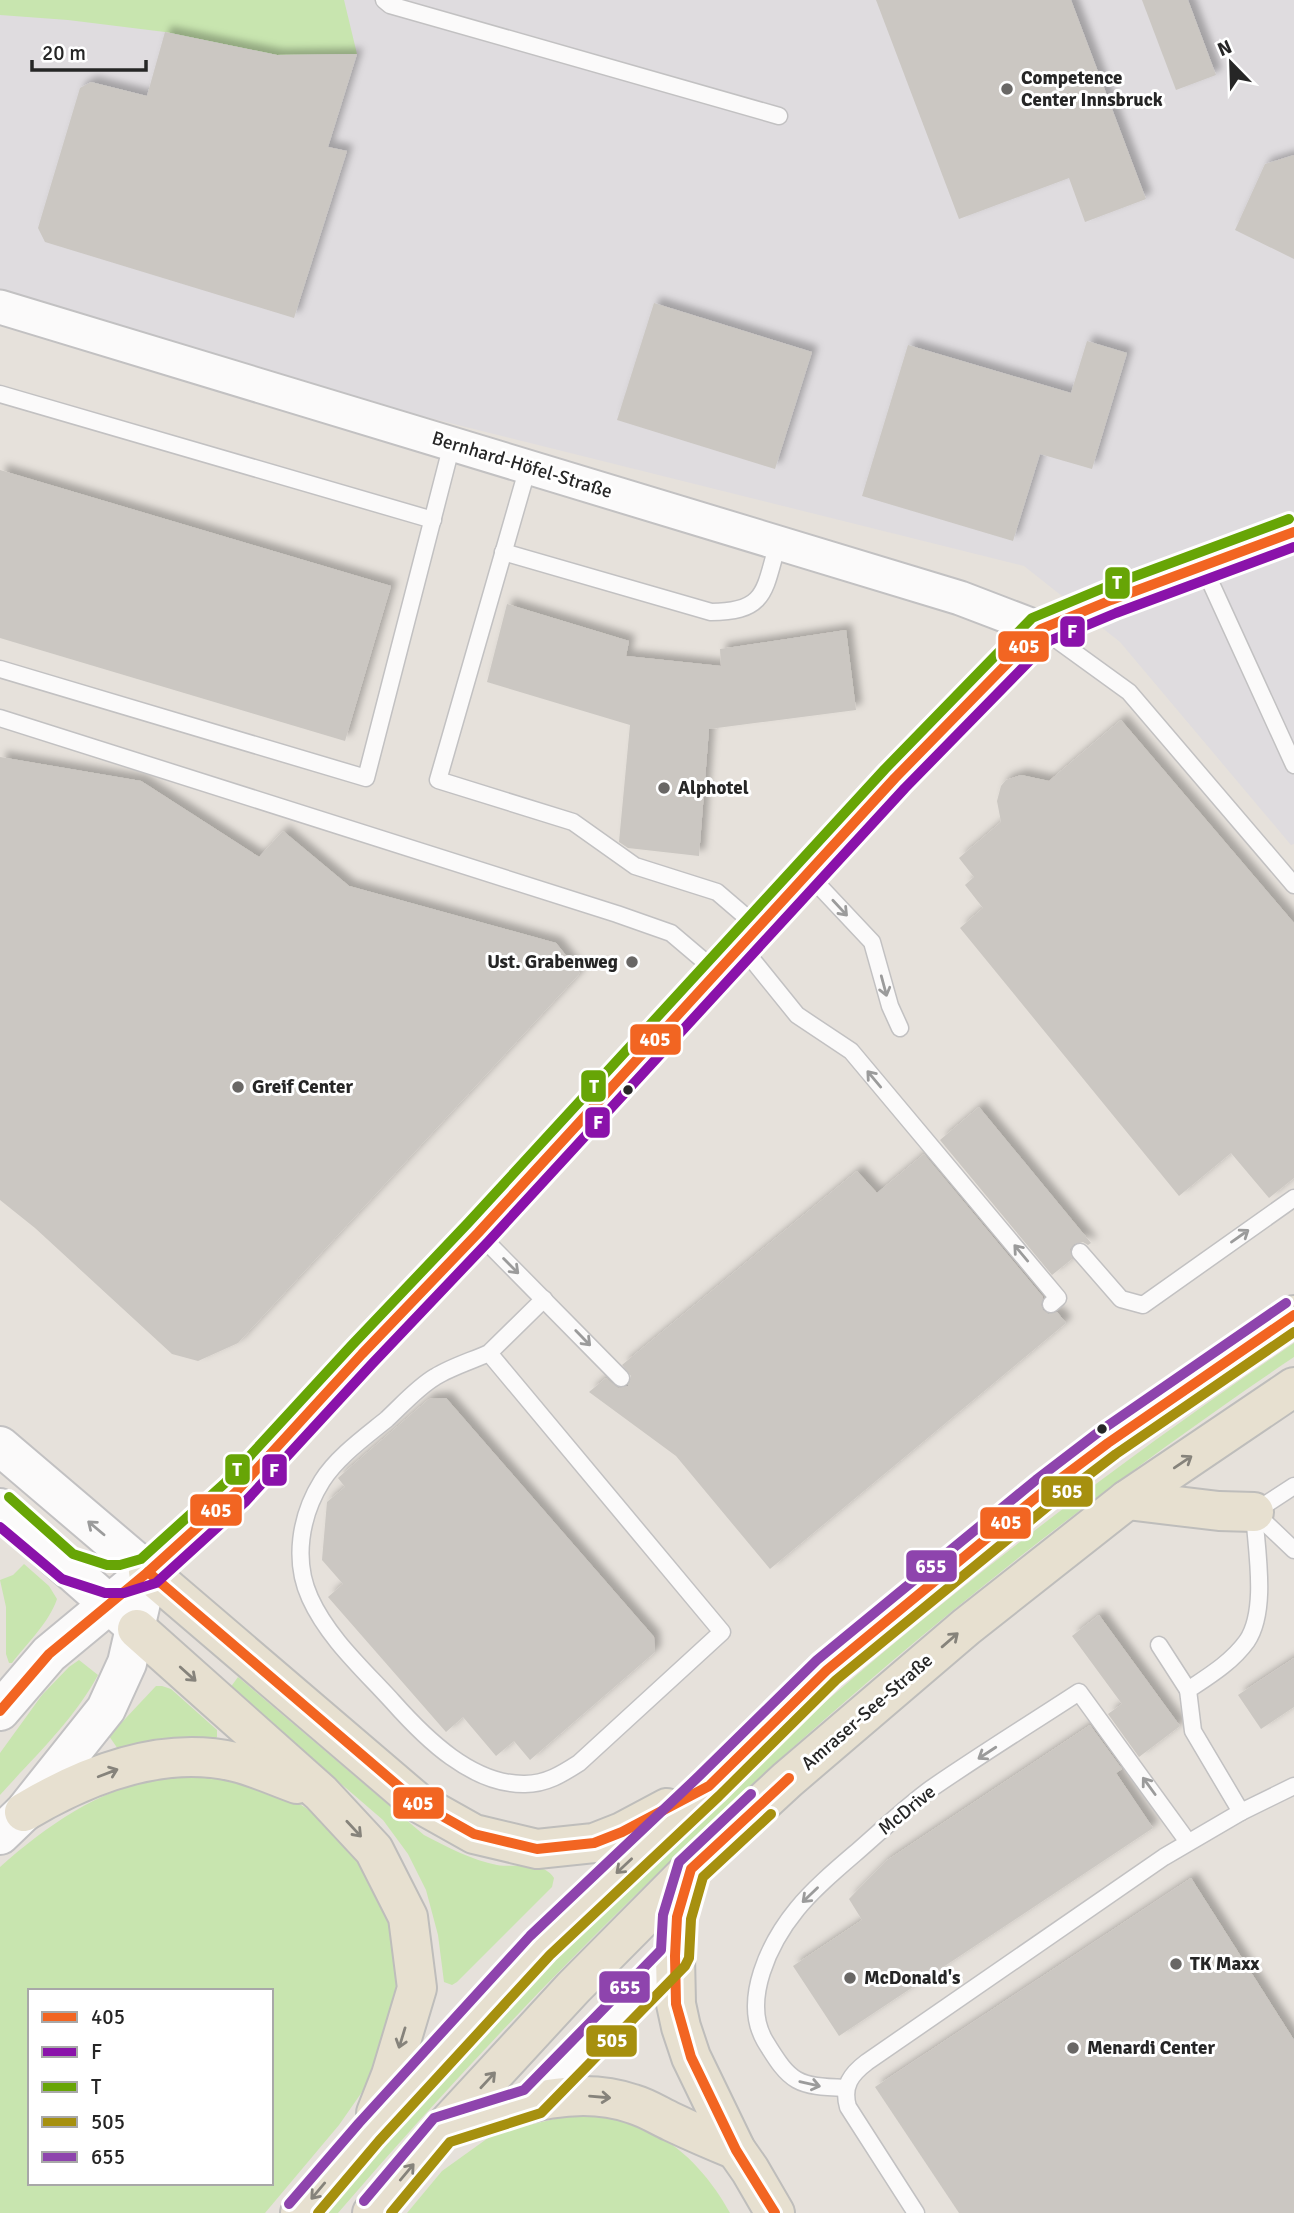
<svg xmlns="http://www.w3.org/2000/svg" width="1294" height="2213" font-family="Signika,sans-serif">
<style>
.industrial{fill:#dfdcdf}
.green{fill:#c8e5af;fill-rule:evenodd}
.building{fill:#cbc7c2;filter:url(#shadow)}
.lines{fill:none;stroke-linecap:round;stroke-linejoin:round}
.lane-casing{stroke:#c2c1c2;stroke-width:19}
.street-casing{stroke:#c2c1c2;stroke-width:37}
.secondary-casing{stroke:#c2c1c2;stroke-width:42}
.primary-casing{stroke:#bebdbb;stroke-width:42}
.lane{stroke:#fbfafa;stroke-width:16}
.street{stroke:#fbfafa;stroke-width:33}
.secondary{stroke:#fbfafa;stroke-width:38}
.primary{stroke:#e7e0d0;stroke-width:38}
.bus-1-casing{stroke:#fff;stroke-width:16}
.bus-2-casing{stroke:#fff;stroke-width:16}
.bus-3-casing{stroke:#fff;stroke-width:16}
.bus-4-casing{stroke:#fff;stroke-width:16}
.bus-5-casing{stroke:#fff;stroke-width:16}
.bus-1{stroke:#f26522;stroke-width:10}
.bus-2{stroke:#8a12aa;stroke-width:10}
.bus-3{stroke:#67a506;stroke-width:10}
.bus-4{stroke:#a6900f;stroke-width:10}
.bus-5{stroke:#8e44ad;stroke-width:10}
.oneway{stroke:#9b9b9b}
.oneway2{stroke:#86837b}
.poi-dot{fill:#696765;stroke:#fff;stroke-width:2.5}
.bus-dot{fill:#262626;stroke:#fff;stroke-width:2.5}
.labels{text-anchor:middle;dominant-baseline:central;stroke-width:6;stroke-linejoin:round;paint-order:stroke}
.poi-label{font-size:19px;font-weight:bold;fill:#262626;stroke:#fff;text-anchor:start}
.street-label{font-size:19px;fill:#262626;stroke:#fff}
.line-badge{stroke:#fff;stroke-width:2.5}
.badge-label{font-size:19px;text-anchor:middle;font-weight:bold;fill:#fff}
</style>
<defs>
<filter id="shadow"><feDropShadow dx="6" dy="-6" stdDeviation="3.5" flood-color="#0004"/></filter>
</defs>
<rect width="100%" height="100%" fill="#e6e1db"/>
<path class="industrial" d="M0,0H1294V844L1291,845L1120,642L1024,566L0,311Z"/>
<g class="green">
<path d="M0,0H344L357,54L277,55L165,32L68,20L0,15Z"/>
<path d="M1294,1343V1357C937,1597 618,1887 338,2213H325C419,2103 516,1996 619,1894C824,1689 1054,1506 1294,1343Z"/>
<path d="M24,1564L49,1586L57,1599C49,1623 27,1643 12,1663H9L6,1654V1607L0,1580L13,1575Z"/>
<path d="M79,1660L98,1675C73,1721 34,1757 0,1795V1753L42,1695L69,1667Z"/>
<path d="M238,1677L424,1835C447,1847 472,1860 497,1865C515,1868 543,1860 554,1878L552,1887L457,1982L452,1985L444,1982L438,1935L426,1890L408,1854L383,1820L230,1688Z"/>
<path d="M156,1686H162L171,1689L217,1730V1737L214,1740L120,1752L109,1736Z"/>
<path d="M183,1775L243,1780L295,1801L312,1812L336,1831L358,1856L391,1924L399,1981L386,2048L362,2092L339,2125L265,2213H0V1867C53,1820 111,1781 183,1775ZM30,1991H271V2183H30Z"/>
<path d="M608,2116C623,2122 639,2127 654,2134C687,2150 713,2182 730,2213H407L442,2171L495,2133L563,2117Z"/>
</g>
<g class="building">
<path d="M876,0H1071L1146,199L1085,222L1069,178L959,219Z"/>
<path d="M1142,0H1188L1216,75L1176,90Z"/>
<path d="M165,32L277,55L357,54L328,147L347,151L294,318L45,242L38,228L80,88L91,82L147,96Z"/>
<path d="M1294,155V259L1235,230L1265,164Z"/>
<path d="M654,303L812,352L775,469L617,420Z"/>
<path d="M1087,341L1127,353L1092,469L1040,454L1013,541L862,496L908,345L1071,393Z"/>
<path d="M0,470L391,586L345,741L0,638Z"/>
<path d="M507,604L629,641L626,656L721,666L720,649L846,630L856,710L709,729L699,856L628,848L619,842L630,725L487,682Z"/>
<path d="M1121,720L1294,923V1178L1269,1198L1231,1153L1179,1196L960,928L983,908L965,885L974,877L959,858L1001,822L997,801L1001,786L1006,780L1021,775L1049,781Z"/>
<path d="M0,757L141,781L259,857L283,831L349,886L556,943L580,973L238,1343L198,1361L172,1354L35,1228L0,1200Z"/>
<path d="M979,1107L1091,1243L1088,1245L1083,1242L1074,1244L1070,1249L1072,1259L1052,1275L940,1140Z"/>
<path d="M924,1154L1043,1297L1041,1305L1043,1310L1048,1314L1057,1312L1066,1323L770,1569L676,1456L589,1392L606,1378L618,1388L628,1386L631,1376L622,1365L857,1171L877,1193Z"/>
<path d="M446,1398L654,1637L655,1652L530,1760L514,1741L496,1756L463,1717L446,1732L328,1597L343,1584L322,1560L327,1502L345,1487L338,1478L429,1399Z"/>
<path d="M1099,1615L1180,1726L1139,1757L1108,1714L1122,1704L1072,1636Z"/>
<path d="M1294,1658V1707L1261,1729L1238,1695Z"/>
<path d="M1090,1725L1122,1769L1116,1773L1153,1828L839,2036L793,1966L862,1920L849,1899L886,1861Z"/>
<path d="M1191,1878L1294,2040V2213H959L875,2087Z"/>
</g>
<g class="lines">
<g class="lane-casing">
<g id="lane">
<path d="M384,0L390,5L779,116"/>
<path d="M0,394L433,520"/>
<path d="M528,467L438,780L573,822L635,866L717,892L759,928"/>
<path d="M503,552L711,612C767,612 764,590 778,543"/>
<path d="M1203,566L1294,765"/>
<path d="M1042,629L1129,692L1294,885"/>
<path d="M0,669L366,778L452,444"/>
<path d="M0,718L617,914L671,933L717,972"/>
<path d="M808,874L872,942L890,1006L900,1028"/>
<path d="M742,947L797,1015L851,1051L1058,1298L1051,1304"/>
<path d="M478,1233L621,1378"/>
<path d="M1080,1252L1121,1299L1143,1305L1294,1198"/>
<path d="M489,1353C471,1361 451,1367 435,1377C418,1387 402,1405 387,1419C365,1437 337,1457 322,1481C300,1516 293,1561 310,1598C328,1638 364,1670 393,1702C425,1738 472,1785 525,1784C546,1784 562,1774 579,1763L722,1632L489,1353L544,1299"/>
<path d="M1254,1512L1294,1550"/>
<path d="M1254,1512L1294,1486"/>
<path d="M1159,1645L1188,1690"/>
<path d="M1241,1812L1193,1731L1188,1690C1209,1676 1232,1662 1247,1641C1268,1610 1256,1548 1254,1512"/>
<path d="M846,2088C797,2086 791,2084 765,2041C741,2000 770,1942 797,1909C814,1888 838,1868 859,1850C883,1829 906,1807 932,1788C980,1755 1030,1724 1079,1692L1188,1842"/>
<path d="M541,2093L669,1961"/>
<path d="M916,2213L848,2107C842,2086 851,2074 867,2062L1164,1857L1241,1812L1294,1786"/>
</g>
</g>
<g class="street-casing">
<g id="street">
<path d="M0,307L960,598L1041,629"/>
<path d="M148,1572L235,1493L362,1354L478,1233L663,1030L742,947L895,778L1041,629L1111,600L1294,532"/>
</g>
</g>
<g class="secondary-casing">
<g id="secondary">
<path d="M0,1446L148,1572"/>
<path d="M0,1508L127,1620"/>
<path d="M0,1711L49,1654L148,1572"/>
<path d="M0,1835L24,1812L106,1709L127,1663L148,1572"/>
</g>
</g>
<g class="primary-casing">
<g id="primary">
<path d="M1127,1500L1219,1511L1254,1512"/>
<path d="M148,1572L417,1802L474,1834L537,1849L594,1843L622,1832L667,1808"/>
<path d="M137,1629L321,1793L374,1850L408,1917L417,1988L391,2075L376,2113"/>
<path d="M24,1812C86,1775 162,1745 235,1762C256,1767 277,1777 297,1784"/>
<path d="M690,1871L677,1917L675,1956L676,2004L681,2027L691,2057L736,2150L750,2170L775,2213"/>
<path d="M445,2129C505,2110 570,2082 633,2104C647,2108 659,2116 672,2122C693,2132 714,2141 736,2150"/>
<path d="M300,2213L369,2132L540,1945L709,1786L827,1670L1044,1491L1108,1443L1294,1315"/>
<path d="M372,2213L442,2130L573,1988L691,1869L787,1780L966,1627L1127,1500L1294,1387"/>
</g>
</g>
<use href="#lane" class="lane"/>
<use href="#street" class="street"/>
<use href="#secondary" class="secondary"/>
<use href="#primary" class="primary"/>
<g class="bus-1-casing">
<g id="bus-1">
<path d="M148,1572L417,1802L474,1834L537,1849L594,1843L622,1832L709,1786L827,1670L1044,1491L1108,1443L1294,1315"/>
<path d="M0,1711L49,1654L148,1572L235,1493L362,1354L478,1233L895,778L1041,629L1111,600L1294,532"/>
<path d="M775,2213L736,2150L691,2057L676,2004L675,1956L677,1917L691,1869L789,1778"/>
</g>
</g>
<g class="bus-2-casing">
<path id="bus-2" d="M0,1527L62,1579L105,1593H124L156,1583L245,1502L372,1364L488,1242L905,788L1049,641L1116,613L1294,547"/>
</g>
<g class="bus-3-casing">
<path id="bus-3" d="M9,1497L73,1554L107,1565H120L141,1559L225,1483L352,1345L468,1223L885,769L1032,618L1106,587L1289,519"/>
</g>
<g class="bus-4-casing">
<g id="bus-4">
<path d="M318,2213L379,2141L550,1955L719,1796L836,1680L1053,1502L1116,1454L1294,1332"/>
<path d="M391,2213L450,2142L541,2113L685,1966L689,1958L691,1919L703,1877L771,1814"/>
</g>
</g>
<g class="bus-5-casing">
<g id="bus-5">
<path d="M364,2201L434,2118L524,2090L661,1950L663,1915L679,1862L751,1794"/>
<path d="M289,2204L359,2123L530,1936L699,1776L817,1660L1036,1480L1100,1431L1286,1303"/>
</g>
</g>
<use href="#bus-1" class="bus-1"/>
<use href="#bus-2" class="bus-2"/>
<use href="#bus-3" class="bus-3"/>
<use href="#bus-4" class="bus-4"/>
<use href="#bus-5" class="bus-5"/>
</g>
<defs><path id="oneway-shaft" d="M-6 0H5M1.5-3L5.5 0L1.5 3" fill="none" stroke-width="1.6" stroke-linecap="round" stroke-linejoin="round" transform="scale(1.75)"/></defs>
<g class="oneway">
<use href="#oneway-shaft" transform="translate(840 908) rotate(47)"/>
<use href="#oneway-shaft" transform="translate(884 986) rotate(75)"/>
<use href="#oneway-shaft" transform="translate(874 1079) rotate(-130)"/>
<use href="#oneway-shaft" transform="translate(1240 1236) rotate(-35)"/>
<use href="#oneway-shaft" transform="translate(1021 1253) rotate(-130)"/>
<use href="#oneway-shaft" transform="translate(511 1266) rotate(45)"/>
<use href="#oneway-shaft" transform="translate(583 1338) rotate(46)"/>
<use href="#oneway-shaft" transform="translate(96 1528) rotate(-140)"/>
<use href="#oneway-shaft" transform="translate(987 1753) rotate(147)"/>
<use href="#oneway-shaft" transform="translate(1149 1786) rotate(-126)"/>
<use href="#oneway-shaft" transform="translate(810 1895) rotate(136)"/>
<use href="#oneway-shaft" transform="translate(810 2084) rotate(13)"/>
</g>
<g class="oneway2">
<use href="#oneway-shaft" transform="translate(1183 1462) rotate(-34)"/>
<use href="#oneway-shaft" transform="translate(950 1640) rotate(-41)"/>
<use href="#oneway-shaft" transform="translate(188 1674) rotate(42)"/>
<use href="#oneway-shaft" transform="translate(108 1773) rotate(-21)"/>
<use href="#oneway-shaft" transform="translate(354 1829) rotate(47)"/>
<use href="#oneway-shaft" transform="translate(624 1866) rotate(137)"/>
<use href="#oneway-shaft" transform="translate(402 2038) rotate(107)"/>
<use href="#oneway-shaft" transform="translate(488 2080) rotate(-47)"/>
<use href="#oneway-shaft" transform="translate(600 2097) rotate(5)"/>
<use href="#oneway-shaft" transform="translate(407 2172) rotate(-50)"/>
<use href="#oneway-shaft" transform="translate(318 2191) rotate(130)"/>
</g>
<g class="poi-dot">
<circle cx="1007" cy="89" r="7"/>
<circle cx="664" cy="788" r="7"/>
<circle cx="632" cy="962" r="7"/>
<circle cx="238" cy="1087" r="7"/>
<circle cx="1176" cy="1964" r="7"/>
<circle cx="850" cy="1978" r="7"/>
<circle cx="1073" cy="2048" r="7"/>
</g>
<g class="bus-dot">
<circle cx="628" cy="1090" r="6"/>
<circle cx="1102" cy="1429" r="6"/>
</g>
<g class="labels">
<g class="poi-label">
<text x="1021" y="78">Competence<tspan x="1021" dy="22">Center Innsbruck</tspan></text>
<text x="678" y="788">Alphotel</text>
<text x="618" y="962" text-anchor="end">Ust. Grabenweg</text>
<text x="252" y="1087">Greif Center</text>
<text x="1190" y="1964">TK Maxx</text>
<text x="864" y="1978">McDonald's</text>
<text x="1087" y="2048">Menardi Center</text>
</g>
<g class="street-label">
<text transform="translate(522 465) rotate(17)">Bernhard-Höfel-Straße</text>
<text transform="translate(867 1712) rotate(-41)">Amraser-See-Straße</text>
<text transform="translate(907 1810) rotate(-39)">McDrive</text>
</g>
</g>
<g class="line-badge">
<rect x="1104" y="566" width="27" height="34" rx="7" fill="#67a506"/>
<rect x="1059" y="615" width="27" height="33" rx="7" fill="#8a12aa"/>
<rect x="997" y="630" width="53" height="33" rx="7" fill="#f26522"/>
<rect x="629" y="1023" width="53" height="33" rx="7" fill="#f26522"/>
<rect x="580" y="1069" width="27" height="34" rx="7" fill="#67a506"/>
<rect x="584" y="1106" width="27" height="33" rx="7" fill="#8a12aa"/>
<rect x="224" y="1453" width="27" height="33" rx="7" fill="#67a506"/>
<rect x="261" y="1453" width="27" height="34" rx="7" fill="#8a12aa"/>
<rect x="1040" y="1475" width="54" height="33" rx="7" fill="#a6900f"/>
<rect x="189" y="1493" width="54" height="34" rx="7" fill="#f26522"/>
<rect x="979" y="1506" width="53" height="34" rx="7" fill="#f26522"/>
<rect x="905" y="1549" width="53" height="34" rx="7" fill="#8e44ad"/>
<rect x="392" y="1786" width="53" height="34" rx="7" fill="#f26522"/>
<rect x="598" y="1970" width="53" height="34" rx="7" fill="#8e44ad"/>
<rect x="585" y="2024" width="53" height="34" rx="7" fill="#a6900f"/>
</g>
<g class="badge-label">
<text x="1117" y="589">T</text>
<text x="1072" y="638">F</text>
<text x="1024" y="653">405</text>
<text x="655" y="1046">405</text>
<text x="594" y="1093">T</text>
<text x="598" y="1129">F</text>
<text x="237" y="1476">T</text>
<text x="274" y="1477">F</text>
<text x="1067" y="1498">505</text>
<text x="216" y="1517">405</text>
<text x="1006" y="1529">405</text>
<text x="931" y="1573">655</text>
<text x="418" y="1810">405</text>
<text x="625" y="1994">655</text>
<text x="612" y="2047">505</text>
</g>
<rect x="28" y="1989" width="245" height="196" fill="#ffffff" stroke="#a8a8a8" stroke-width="2"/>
<rect x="42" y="2012" width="35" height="10" fill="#f26522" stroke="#a8a8a8" stroke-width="2"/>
<text x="91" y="2024" font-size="21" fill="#262626">405</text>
<rect x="42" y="2047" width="35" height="10" fill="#8a12aa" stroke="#a8a8a8" stroke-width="2"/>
<text x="91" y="2059" font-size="21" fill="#262626">F</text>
<rect x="42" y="2082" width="35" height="10" fill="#67a506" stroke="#a8a8a8" stroke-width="2"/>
<text x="91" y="2094" font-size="21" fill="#262626">T</text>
<rect x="42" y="2117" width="35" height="10" fill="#a6900f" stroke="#a8a8a8" stroke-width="2"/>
<text x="91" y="2129" font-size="21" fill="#262626">505</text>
<rect x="42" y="2152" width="35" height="10" fill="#8e44ad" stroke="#a8a8a8" stroke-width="2"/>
<text x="91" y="2164" font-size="21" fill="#262626">655</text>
<g transform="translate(1231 63) rotate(337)" stroke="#ffffff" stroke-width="5" paint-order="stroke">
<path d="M0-5L12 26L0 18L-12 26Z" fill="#262626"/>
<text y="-10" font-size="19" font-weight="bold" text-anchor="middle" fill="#262626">N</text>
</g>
<path d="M32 60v10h114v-10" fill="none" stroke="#262626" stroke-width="3.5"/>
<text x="42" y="60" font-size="21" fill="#262626" stroke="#ffffff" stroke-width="5" paint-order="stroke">20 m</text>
</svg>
